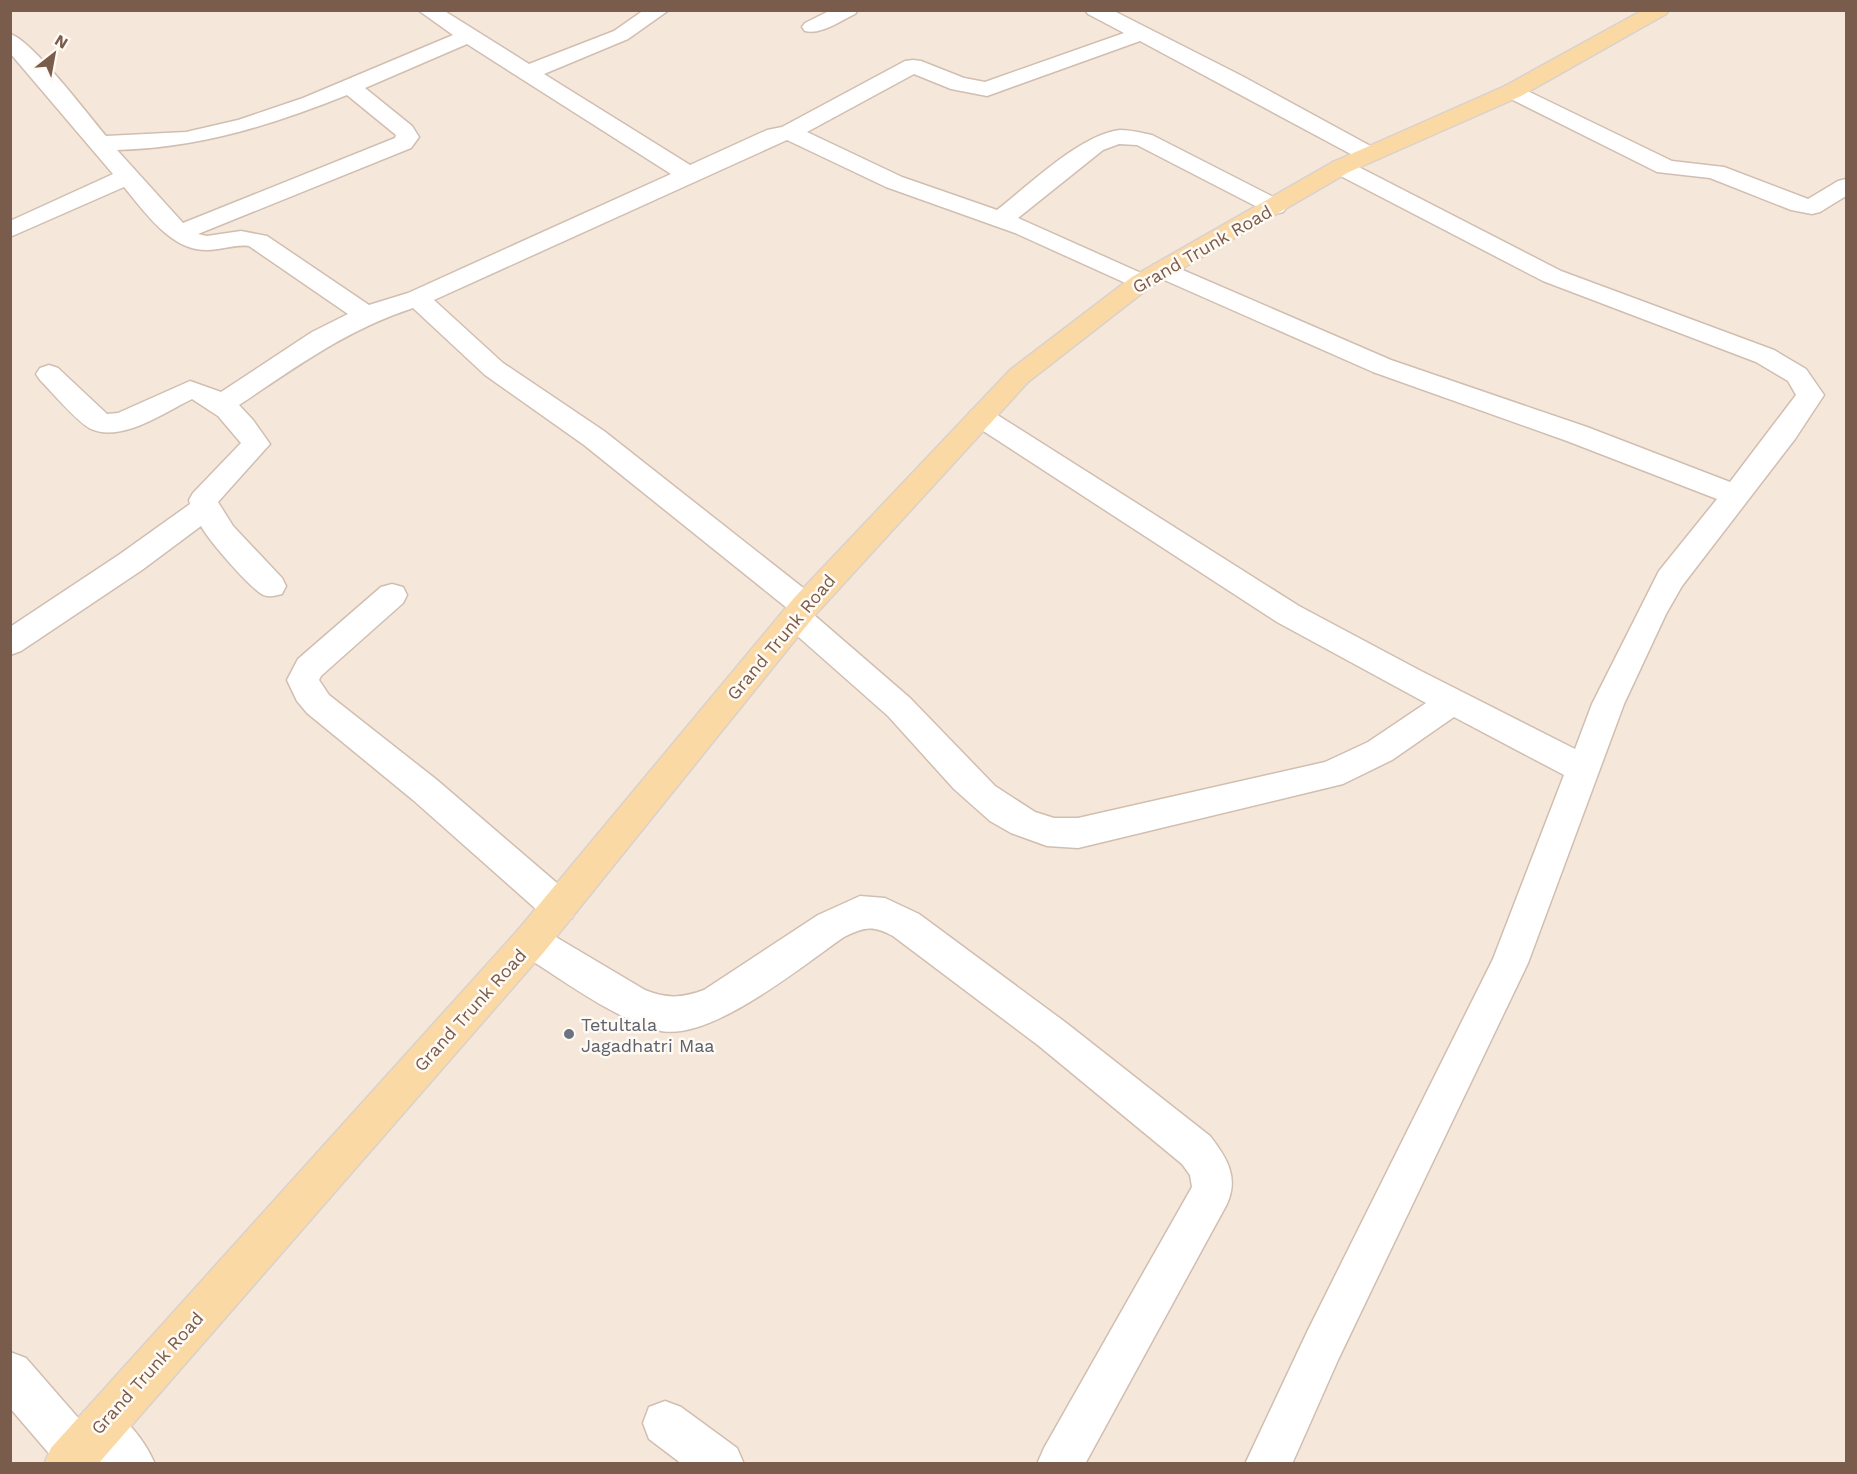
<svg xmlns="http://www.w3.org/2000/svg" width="1857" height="1474" font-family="'Work Sans',sans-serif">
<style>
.residential{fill:#f5e8da}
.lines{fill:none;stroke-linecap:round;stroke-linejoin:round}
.street-casing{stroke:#d1beb0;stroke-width:3}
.primary-casing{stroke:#dad1cd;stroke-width:3}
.street{fill:#fff;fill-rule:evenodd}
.primary{fill:#fbd9a5;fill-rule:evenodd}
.worship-dot{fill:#6b7280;stroke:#fffaf3;stroke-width:2}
.labels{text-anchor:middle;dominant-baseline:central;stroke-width:5;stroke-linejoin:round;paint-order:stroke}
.street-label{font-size:18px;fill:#7a5c4d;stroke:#fffaf3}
.worship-label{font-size:18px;fill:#5b616d;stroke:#fffaf3;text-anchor:start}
</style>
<rect width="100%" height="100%" fill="#fdf6ec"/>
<rect class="residential" x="11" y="11" width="1835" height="1452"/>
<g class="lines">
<g class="street-casing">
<g id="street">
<path d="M418,10H443L529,64L614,31L644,10H669L628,39L544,74L690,165L767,130L782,127L905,61L913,60L921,61L964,78L985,82L1124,33L1088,14L1085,10H1112L1242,76L1376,149L1379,154L1376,159L1368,161L1360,159L1140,41L987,96L951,89L914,74L807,132L902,177L997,210C1028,186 1081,134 1120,130C1131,130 1142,133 1152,135L1283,202L1287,207L1283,212L1275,214L1267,212L1137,145L1119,144L1103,150L1018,218L1150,277L1154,282L1150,287L1141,290L1015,233L886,187L787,140L434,300L503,363L604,431L816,598L820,606L814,615L910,698L995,786L1035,812L1054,818H1078L1325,762L1368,742L1426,703L1277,622L971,423L967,417L971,411L981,408L991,411L1299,606L1419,670L1575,749L1592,704L1659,571L1717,499L1567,441L1373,372L1153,275L1150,270L1153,265L1162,263L1171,265L1391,360L1587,427L1730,482L1796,395L1788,381L1756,362L1543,281L1333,172L1329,167L1333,162L1341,160L1349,162L1561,271L1774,350L1806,369L1824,395L1795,439L1682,586L1666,614L1624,704L1528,963L1338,1360L1292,1464H1245L1308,1330L1493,959L1564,775L1454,717L1392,760L1343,784L1078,848L1047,846L1011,833L990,821L954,789L888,716L785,625L781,617L787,608L584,445L485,375L413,308C344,331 298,366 239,405L253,420L270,444L218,502L233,526L282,578L286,586L282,594C274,596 267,598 260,593C245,582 210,542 201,526L142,570L21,651L10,655V627L120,554L190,504L189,500L193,493L241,443L218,416L192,399C165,412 122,443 91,429C78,423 51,391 40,380L36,374L40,368L49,365L58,368L107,414L118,413L190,381L221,392L312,332L348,314L249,246C235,244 222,250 207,250C171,251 145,212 124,187L10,237V221L113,174L10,53V34C31,39 89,116 106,136L186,132L238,120L303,98L453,35ZM467,44L671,174L408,293L369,305L267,236L241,231L207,236L198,234L411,148L419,137L412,126L365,88ZM347,95L396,135L395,138L183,223L117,150C199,148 272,125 347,95Z"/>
<path d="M831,10H858L855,14C840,21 821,35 805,31L802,27L805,23Z"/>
<path d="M1513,84L1672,161L1724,167L1808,199L1838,181L1846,179V196L1820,212L1812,214L1791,210L1710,178L1657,172L1505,96L1502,91L1505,86Z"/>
<path d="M392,584L403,587L407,595L403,603L321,676L319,680L329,695L437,780L572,896L577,907L572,918L559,923L546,918L413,800L307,713L297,701L287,680L298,659L381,587Z"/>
<path d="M860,896L885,898L919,914L1065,1022L1210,1136C1227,1158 1239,1177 1227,1204L1085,1464H1037L1044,1448L1192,1187L1190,1175L1182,1164L1039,1046L893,936C872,925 865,927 844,937C803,965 707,1045 657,1030C611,1017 559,977 518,952L513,941L518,930L531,925L544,930L645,990C666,999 683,998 704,990L818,915Z"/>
<path d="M10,1352L26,1358L80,1420L84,1411L100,1404C125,1415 144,1439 155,1464H102L98,1459L96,1464H58L10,1408Z"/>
<path d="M665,1401L681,1407L737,1448L744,1464H682L649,1439L643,1423L649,1407Z"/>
</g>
</g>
<g class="primary-casing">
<path id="primary" d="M1643,10H1669L1666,14L1521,96L1349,172L1150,287L1028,382L816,614L544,952L98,1464H44L51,1448L518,930L794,598L1010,370L1132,277L1333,162L1505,86Z"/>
</g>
<use href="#street" class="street"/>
<use href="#primary" class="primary"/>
</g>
<circle class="worship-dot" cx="569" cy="1034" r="6"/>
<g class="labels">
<g class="street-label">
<text transform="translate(1202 249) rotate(-30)">Grand Trunk Road</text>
<text transform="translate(781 637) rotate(-50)">Grand Trunk Road</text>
<text transform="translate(470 1010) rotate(-48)">Grand Trunk Road</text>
<text transform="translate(147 1373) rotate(-48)">Grand Trunk Road</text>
</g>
<g class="worship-label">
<text x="581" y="1024">Tetultala<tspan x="581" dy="21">Jagadhatri Maa</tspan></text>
</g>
</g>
<rect width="1857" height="1474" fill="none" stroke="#7a5c4d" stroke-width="24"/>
<g transform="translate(54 54) rotate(31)" stroke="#fffaf3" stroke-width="4.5" paint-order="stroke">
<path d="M0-4.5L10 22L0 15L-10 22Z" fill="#7a5c4d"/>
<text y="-9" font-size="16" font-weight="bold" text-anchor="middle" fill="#7a5c4d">N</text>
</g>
</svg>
